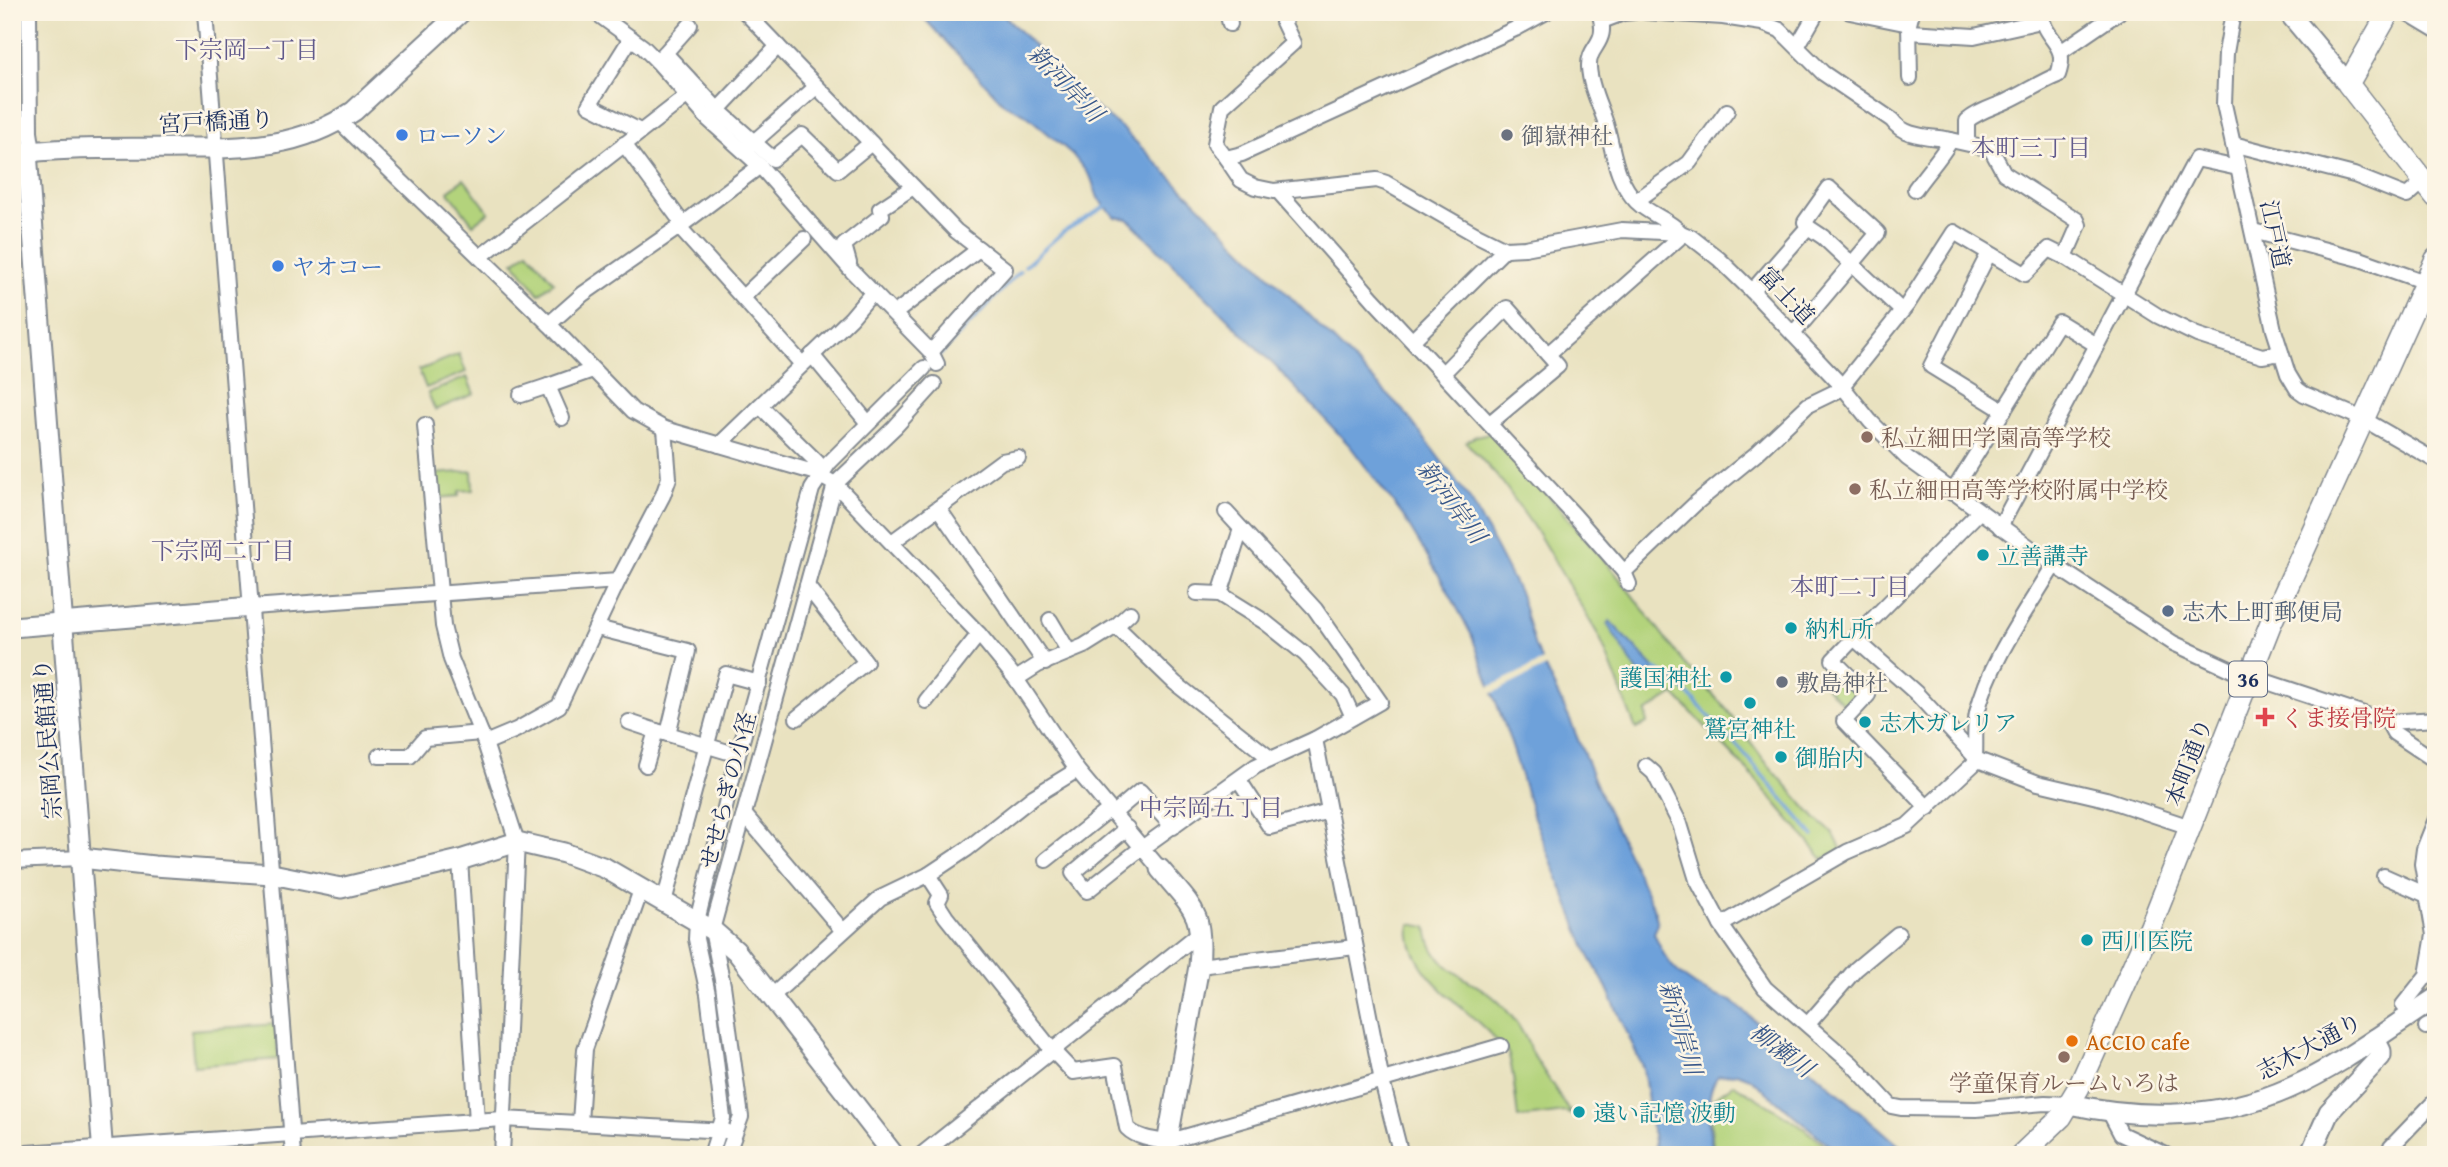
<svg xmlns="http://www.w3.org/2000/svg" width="2448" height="1167" font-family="'Gentium Book Plus','Noto Serif JP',serif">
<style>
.green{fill:#b3d37b;stroke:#67816c;stroke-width:2}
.water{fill:#6ea1da;stroke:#44689c;stroke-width:2}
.pier{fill:#e9e2c0}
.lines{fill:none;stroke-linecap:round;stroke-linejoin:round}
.stream{stroke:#6ea1da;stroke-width:3.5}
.street-casing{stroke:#82888f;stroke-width:18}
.secondary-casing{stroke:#82888f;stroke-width:23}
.primary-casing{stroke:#82888f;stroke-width:24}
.street{stroke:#fff;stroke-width:14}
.secondary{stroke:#fff;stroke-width:19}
.primary{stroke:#fff;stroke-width:21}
.shop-dot{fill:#3f7fe0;stroke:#fcf5e5;stroke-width:2.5}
.worship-dot{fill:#6b7280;stroke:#fcf5e5;stroke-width:2.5}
.education-dot{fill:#8d6e63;stroke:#fcf5e5;stroke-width:2.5}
.culture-dot{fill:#0f9aa8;stroke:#fcf5e5;stroke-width:2.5}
.service-dot{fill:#5c6f8a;stroke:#fcf5e5;stroke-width:2.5}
.health-dot{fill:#e0444e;stroke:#fcf5e5;stroke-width:2.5}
.food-dot{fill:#e8710a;stroke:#fcf5e5;stroke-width:2.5}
.labels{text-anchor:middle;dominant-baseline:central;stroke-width:5;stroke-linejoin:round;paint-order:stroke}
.shield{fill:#fcf5e5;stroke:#5e6a86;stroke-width:2}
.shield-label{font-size:21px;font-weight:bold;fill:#1b2f5e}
.street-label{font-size:23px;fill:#1b2f5e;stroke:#fcf5e5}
.shop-label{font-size:23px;fill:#366cbe;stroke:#fcf5e5;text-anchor:start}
.worship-label{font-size:23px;fill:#5b616d;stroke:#fcf5e5;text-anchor:start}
.education-label{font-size:23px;fill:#785e54;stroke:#fcf5e5;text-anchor:start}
.culture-label{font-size:23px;fill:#0d838f;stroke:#fcf5e5;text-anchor:start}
.service-label{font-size:23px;fill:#4e5e75;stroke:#fcf5e5;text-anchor:start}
.health-label{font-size:23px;fill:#be3a42;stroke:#fcf5e5;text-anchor:start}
.food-label{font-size:23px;fill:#c56008;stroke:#fcf5e5;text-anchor:start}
.neighbourhood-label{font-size:24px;fill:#625b8c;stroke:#fcf5e5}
.water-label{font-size:24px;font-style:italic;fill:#385789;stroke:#fcf5e5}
</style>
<rect width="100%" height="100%" fill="#fcf5e5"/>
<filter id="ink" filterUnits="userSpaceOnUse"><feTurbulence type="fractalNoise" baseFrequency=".0143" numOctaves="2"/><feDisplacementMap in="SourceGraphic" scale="14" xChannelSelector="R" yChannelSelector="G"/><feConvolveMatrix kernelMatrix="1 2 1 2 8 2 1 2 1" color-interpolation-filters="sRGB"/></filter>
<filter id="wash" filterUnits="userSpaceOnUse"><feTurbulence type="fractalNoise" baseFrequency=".00686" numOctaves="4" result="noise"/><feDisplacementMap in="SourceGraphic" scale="28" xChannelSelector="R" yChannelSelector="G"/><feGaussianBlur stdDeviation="1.57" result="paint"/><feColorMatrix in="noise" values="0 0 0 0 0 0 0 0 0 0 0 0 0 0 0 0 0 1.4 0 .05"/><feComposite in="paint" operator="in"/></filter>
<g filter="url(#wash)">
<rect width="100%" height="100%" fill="#e9e2c0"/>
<g class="green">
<path d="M464,179L489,212L473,224L448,191Z"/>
<path d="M528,251L554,282L539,294L514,262Z"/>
<path d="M459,354L466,372L426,388L419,370Z"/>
<path d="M467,377L474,394L435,410L428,393Z"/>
<path d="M1493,432L1612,569L1686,665L1727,710L1764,760L1816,819L1833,833L1842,850L1823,859L1751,774L1674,694L1646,712L1647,723L1636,729L1600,638L1539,535L1503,483L1466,442L1476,436Z"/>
<path d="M472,471L473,490L459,491V496L437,498L435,474Z"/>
<path d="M1833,665L1863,694L1848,708L1819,680Z"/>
<path d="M1410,924L1427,927C1431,968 1464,975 1492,996C1502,1004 1511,1015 1518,1025C1523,1034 1528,1040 1530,1050L1572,1115L1565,1112L1518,1118C1516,1103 1513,1065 1508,1053C1505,1048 1497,1042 1493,1037C1465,1006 1404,971 1410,924Z"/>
<path d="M277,1024L278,1059L194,1066L191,1030Z"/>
<path d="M1734,1084L1795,1122L1838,1155H1714L1711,1126L1713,1099Z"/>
</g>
<g class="water">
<path d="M918,12H1001L1089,102L1123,129L1403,410L1472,502L1520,594L1535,647L1570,720L1601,796L1654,908L1658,924L1654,933C1658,941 1661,951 1667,959C1680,979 1708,995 1732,1001L1908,1153L1918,1155H1841L1750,1078L1737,1073L1718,1076C1703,1096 1709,1131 1713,1155H1656L1643,1068L1606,986L1589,956L1534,818L1510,740L1471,634L1447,589L1403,516L1350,446L1276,367L1128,219L1115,217L1098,198L1091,178L1072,154L1025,114L1004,104Z"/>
<path d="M1610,621L1655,669L1643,680L1607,624Z"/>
</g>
<path class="pier" d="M1545,660L1548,666L1489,695L1487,688Z"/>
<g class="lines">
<g class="stream">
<path d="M1025,266L1063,232L1108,205"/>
<path d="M938,357L1020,271"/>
<path d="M1655,669L1676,681L1741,750L1814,836"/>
</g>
</g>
</g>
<g filter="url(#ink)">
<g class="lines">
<g class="street-casing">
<g id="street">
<path d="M29,12L30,132L33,152"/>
<path d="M205,12L293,1155"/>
<path d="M595,12L643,47L657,61L708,119L760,166L852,271L931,352L937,364"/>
<path d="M745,12L956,231L1005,269L931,352"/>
<path d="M1227,12L1230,24"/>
<path d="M1290,12L1283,22L1293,43L1222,107L1215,144L1226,158L1242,154L1515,29L1546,12"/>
<path d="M1646,12L1723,17L1762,23L1780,30L1823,73L1892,120C1904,138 1931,136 1951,140C1941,157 1927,172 1915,189"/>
<path d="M1850,12L1909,24"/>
<path d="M2233,12L2226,53L2224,104L2274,330L2288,374L2297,389L2304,394L2363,419L2436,461"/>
<path d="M2406,12L2436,30"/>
<path d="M1602,21L1623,13L1634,12"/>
<path d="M1910,32L1974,36L2041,21"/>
<path d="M631,38L589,105L640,131"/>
<path d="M1798,45L1817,12"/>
<path d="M2062,51L2119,12"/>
<path d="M665,53L690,25"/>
<path d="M657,61L665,53L719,111L773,159L802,135L838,170L871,143"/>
<path d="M1910,78L1909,24L1912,12"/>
<path d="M712,116L778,46"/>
<path d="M339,121L549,324L633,411L665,429L813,472L835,484L979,634L1016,679L1077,770L1160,869"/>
<path d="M1951,140L1991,149L2004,173L2077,220L2079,225L2065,257"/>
<path d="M1967,142V121C1978,111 1994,107 2007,101C2025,93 2040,82 2058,75C2070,41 2043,42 2041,12"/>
<path d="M624,144L683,224"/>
<path d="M2233,144L2354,175L2407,196L2423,182"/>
<path d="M747,148L816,87"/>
<path d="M1226,158L1241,180L1255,187L1274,191L1377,180L1386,183L1475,234L1505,249L1525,248L1622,230L1681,233L1691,237L1719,259L1752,291L1842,386L1870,421L1907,458L2054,565L2173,643L2234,671L2388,722L2436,719"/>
<path d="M1278,191L1373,299L1575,516L1624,572L1629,584"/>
<path d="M1636,201L1689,163L1727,111"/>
<path d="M679,227L801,363"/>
<path d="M1808,227L1823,237L1902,311"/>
<path d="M2253,231L2360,259L2425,282"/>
<path d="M1989,253L1931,366L2004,411"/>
<path d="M480,257L688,95"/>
<path d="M849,263L844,245L882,215L880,209L913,187"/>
<path d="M1752,291L1808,227L1805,222L1829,188L1878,233L1793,334"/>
<path d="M743,297L804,239"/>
<path d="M895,313L979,249"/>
<path d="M549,324L583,294L679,227L760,166"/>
<path d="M1413,340L1505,249"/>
<path d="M1548,354L1678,239L1681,233C1669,219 1650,215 1637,202C1615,180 1614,152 1606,124C1600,105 1590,87 1589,67C1588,44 1610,45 1599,12"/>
<path d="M812,355L868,423"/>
<path d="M1443,373L1507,308L1558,366L1490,423"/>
<path d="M548,386L593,370"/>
<path d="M521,395L548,386L562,418"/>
<path d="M760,406L817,462L819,475"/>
<path d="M425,425L443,626L451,659L485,743L517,842L502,1155"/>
<path d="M719,445L851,318L872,293"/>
<path d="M1952,493L2059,322L2095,344"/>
<path d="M939,509L1045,663"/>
<path d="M1979,512L1854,638L1916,693L1978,760L2038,783L2106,799L2190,827"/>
<path d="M2000,527L2196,159L2238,168"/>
<path d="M892,542L1002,461L1018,458"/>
<path d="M1624,572L1696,503L1756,454L1808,405L1839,390L1907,305L1954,232L2025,274L2049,249L2065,257L2158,316L2197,335L2262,356L2281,353"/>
<path d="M1197,593L1220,594L1265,622L1305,654L1343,695L1353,717"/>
<path d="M1220,594L1241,529"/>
<path d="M252,607L618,581"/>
<path d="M1050,620L1069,652"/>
<path d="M1116,626L1130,613"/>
<path d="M597,628L688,651L668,734L738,755"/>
<path d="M1854,638L1833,660L1868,695L1844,721L1928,808"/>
<path d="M1016,679L1038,665L1084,646L1116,626L1175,683L1270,758"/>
<path d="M926,701L979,634"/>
<path d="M797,718L866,662L807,586"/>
<path d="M629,722L656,731"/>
<path d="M2388,722L2394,733L2436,761"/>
<path d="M1315,739L1382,1081L1401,1155"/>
<path d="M485,743L516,730L559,706L618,581L663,495L669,478L665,429"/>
<path d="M379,756H410L425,738L481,733"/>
<path d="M1975,756C1976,742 1974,727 1977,713C1989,662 2027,610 2054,565"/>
<path d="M646,765L656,731L668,734"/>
<path d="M1646,766L1654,773L1680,824L1697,880L1721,925L1765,988L1852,1064L1891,1106L1901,1108L1976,1109L2045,1103L2070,1104"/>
<path d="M1239,780L1270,827L1329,811"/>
<path d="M1114,813L1140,791L1173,827"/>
<path d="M744,814L843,931"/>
<path d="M1127,828L1073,873L1087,891L1135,853L1256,766L1315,739L1380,702L1315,609L1226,512"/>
<path d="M460,860L477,1121"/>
<path d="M1046,860L1110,809"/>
<path d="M12,861L81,858"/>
<path d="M928,875L941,895L937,903L946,917L1052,1050L1073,1072L1115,1066L1127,1128C1137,1138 1154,1140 1167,1142L1501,1046"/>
<path d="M2384,876L2429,896"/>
<path d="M664,902L726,674L759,683"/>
<path d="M1721,925L1847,852L1907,826L1978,760"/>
<path d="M1199,966L1355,947"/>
<path d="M770,998L880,898L928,875L967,849L1033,797L1077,770"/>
<path d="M2411,1015L2403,1005L2427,975L2434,935L2422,864L2424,849L2436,819"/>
<path d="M1808,1024L1856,969L1898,934"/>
<path d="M2426,1027L2436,1022"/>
<path d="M2109,1111L2121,1134L2166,1155"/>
<path d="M580,1122L585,1049L641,890"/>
<path d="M12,1154L503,1119L726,1131"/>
<path d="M711,1155L723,1118L708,994L696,939L697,921L738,755L812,489L829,463L924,368"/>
<path d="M727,1155L741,1117L723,985L712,930L835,484L895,427L934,384"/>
<path d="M921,1155L1201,932"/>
<path d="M2389,1155L2391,1147L2436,1100"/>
</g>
</g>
<g class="secondary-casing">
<g id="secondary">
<path d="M2288,12L2348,84"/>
<path d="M27,152L103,1155"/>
<path d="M12,154C68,146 127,149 184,148C247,148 300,148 354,111L461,12"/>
<path d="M12,627L252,607"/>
<path d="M81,858L154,866L272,874L341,888L460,860L517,842L564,853L605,868L712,930L736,951L894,1155"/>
<path d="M1160,869C1193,909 1204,911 1199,966L1165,1155"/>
<path d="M2070,1104C2142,1120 2221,1119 2290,1088C2342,1065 2388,1029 2436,998"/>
<path d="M2310,1155L2329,1112L2381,1056V1051L2375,1039"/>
</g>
</g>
<g class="primary-casing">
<g id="primary">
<path d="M2389,12L2348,84L2436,197"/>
<path d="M2021,1155L2061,1117L2079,1087L2151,926L2270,625L2436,259"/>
</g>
</g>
<use href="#street" class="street"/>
<use href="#secondary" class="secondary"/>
<use href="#primary" class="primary"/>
</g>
</g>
<g class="shop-dot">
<circle cx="402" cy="135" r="7"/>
<circle cx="278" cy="266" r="7"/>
</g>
<g class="worship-dot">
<circle cx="1507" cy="135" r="7"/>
<circle cx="1782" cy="682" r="7"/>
</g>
<g class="education-dot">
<circle cx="1867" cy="437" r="7"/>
<circle cx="1855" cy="489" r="7"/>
<circle cx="2064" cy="1057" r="7"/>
</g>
<g class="culture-dot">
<circle cx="1983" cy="555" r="7"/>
<circle cx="1791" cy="628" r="7"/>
<circle cx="1726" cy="677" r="7"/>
<circle cx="1750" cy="703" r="7"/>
<circle cx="1865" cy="722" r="7"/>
<circle cx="1781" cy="757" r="7"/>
<circle cx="2087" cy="940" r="7"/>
<circle cx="1579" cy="1112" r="7"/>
</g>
<circle class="service-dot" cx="2168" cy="611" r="7"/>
<path class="health-dot" d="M2261.5 706.5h7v7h7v7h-7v7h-7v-7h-7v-7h7z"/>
<circle class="food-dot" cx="2072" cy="1041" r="7"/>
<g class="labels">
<rect class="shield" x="2229" y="661.5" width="38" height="35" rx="5"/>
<g class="shield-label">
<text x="2248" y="679">36</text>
</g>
<g class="street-label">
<text transform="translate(216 121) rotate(-3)">宮戸橋通り</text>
<text transform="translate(2276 234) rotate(78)">江戸道</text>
<text transform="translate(1787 295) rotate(46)">富士道</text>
<text transform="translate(47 739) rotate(-94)">宗岡公民館通り</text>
<text transform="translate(2188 762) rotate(-69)">本町通り</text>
<text transform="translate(727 790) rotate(-75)">せせらぎの小径</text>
<text transform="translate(2309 1046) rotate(-28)">志木大通り</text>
</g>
<g class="shop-label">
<text x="416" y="135">ローソン</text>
<text x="292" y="266">ヤオコー</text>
</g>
<g class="worship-label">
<text x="1521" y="135">御嶽神社</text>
<text x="1796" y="682">敷島神社</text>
</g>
<g class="education-label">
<text x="1881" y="437">私立細田学園高等学校</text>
<text x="1869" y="489">私立細田高等学校附属中学校</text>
<text x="2064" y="1082" text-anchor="middle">学童保育ルームいろは</text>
</g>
<g class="culture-label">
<text x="1997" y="555">立善講寺</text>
<text x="1805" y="628">納札所</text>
<text x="1712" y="677" text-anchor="end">護国神社</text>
<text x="1879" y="722">志木ガレリア</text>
<text x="1750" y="728" text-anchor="middle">鷲宮神社</text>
<text x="1795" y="757">御胎内</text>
<text x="2101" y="940">西川医院</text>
<text x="1593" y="1112">遠い記憶 波動</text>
</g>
<g class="service-label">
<text x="2182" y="611">志木上町郵便局</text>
</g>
<g class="health-label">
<text x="2281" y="717">くま接骨院</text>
</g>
<g class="food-label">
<text x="2086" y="1041">ACCIO cafe</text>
</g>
<g class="neighbourhood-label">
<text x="247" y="49">下宗岡一丁目</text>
<text x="2031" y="147">本町三丁目</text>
<text x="223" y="550">下宗岡二丁目</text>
<text x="1850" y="586">本町二丁目</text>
<text x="1211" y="807">中宗岡五丁目</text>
</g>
<g class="water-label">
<text transform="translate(1066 83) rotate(46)">新河岸川</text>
<text transform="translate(1452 502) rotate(53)">新河岸川</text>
<text transform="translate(1681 1028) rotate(74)">新河岸川</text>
<text transform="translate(1782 1050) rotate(37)">柳瀬川</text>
</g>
</g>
<rect width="2448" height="1167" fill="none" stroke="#fcf5e5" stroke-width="42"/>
</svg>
